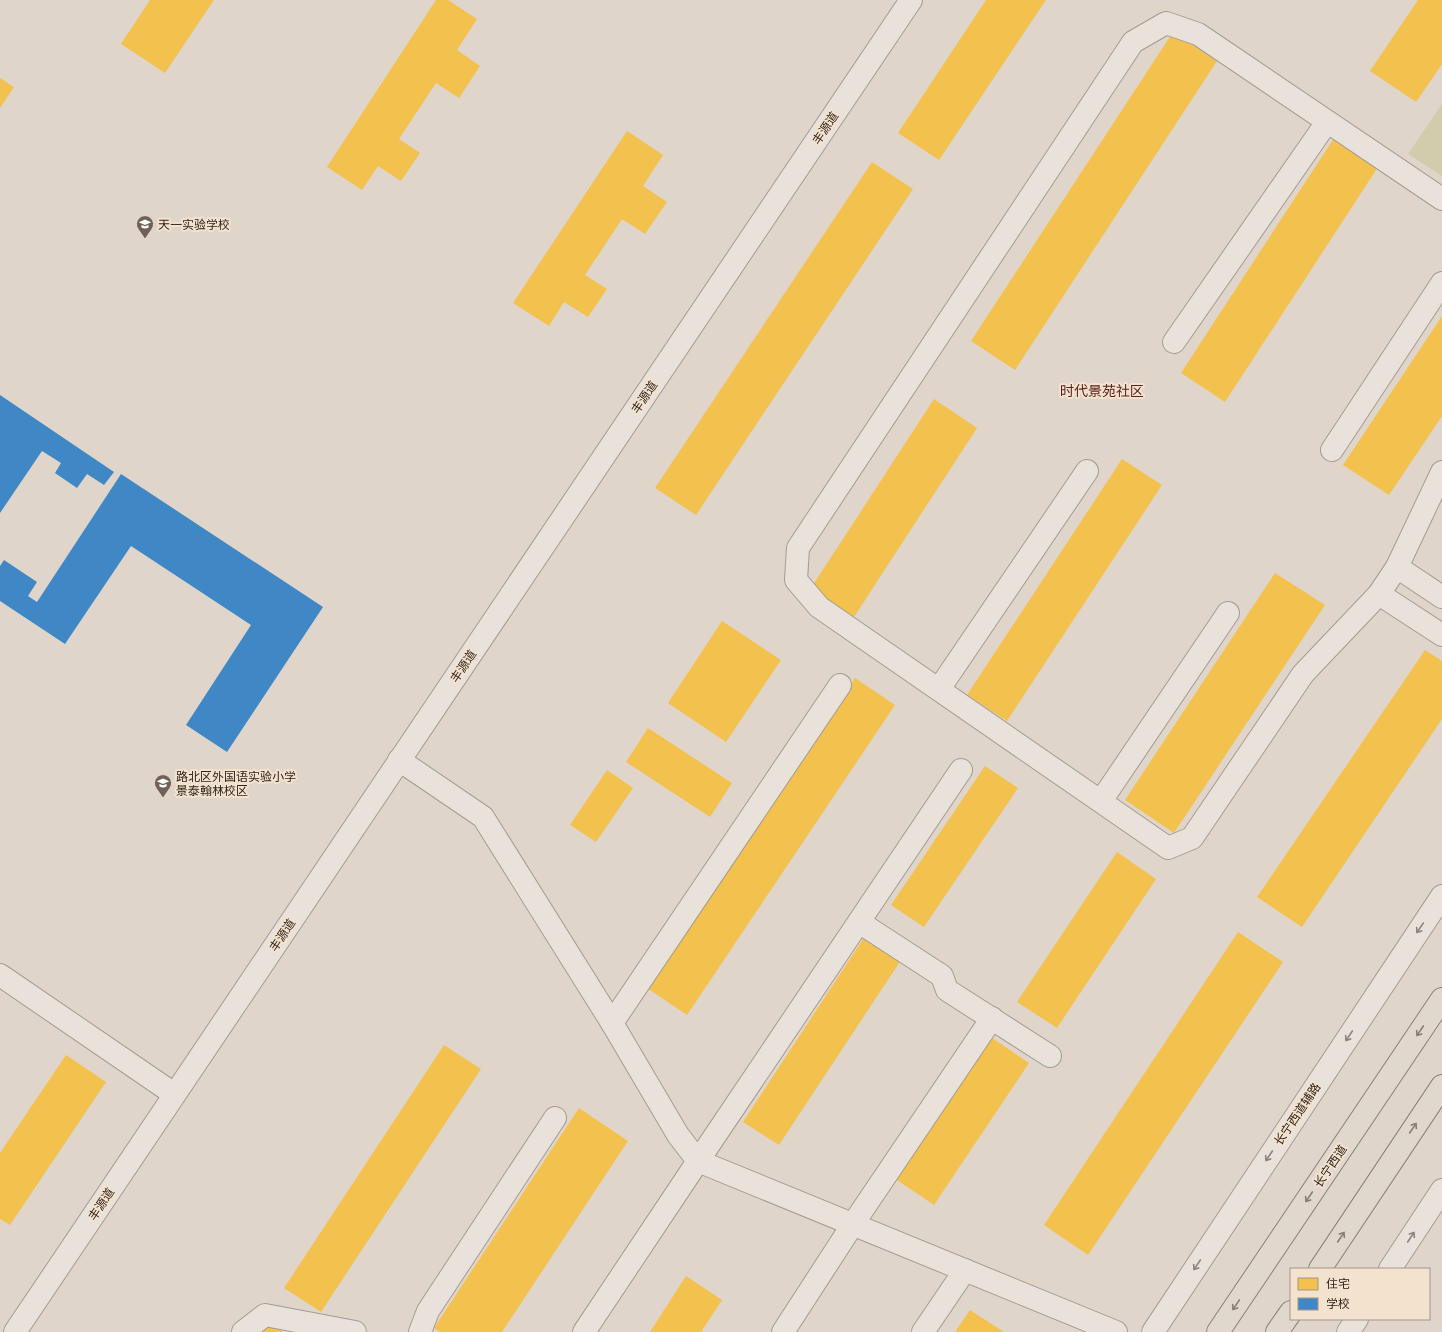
<svg xmlns="http://www.w3.org/2000/svg" width="1442" height="1332" font-family="'IBM Plex Serif','Noto Sans SC',serif">
<style>
.green{fill:#d2ccad}
.homes{fill:#f2c14e}
.schools{fill:#3f88c5}
.lines{fill:none;stroke-linecap:round;stroke-linejoin:round}
.minor-casing{stroke:#a59b93;stroke-width:24}
.major-casing{stroke:#8a817a;stroke-width:24}
.minor{stroke:#e8e2db;stroke-width:22}
.major{stroke:#e0d7cd;stroke-width:22}
.oneway{stroke:#8d827c}
.oneway2{stroke:#897d74}
.labels{text-anchor:middle;dominant-baseline:central;stroke-width:4;stroke-linejoin:round;paint-order:stroke}
.street-label{font-size:12px;fill:#32231c;stroke:#f2e2ce}
.poi-label{font-size:12px;fill:#32231c;stroke:#f2e2ce;text-anchor:start}
.quarter-label{font-size:14px;fill:#5c211f;stroke:#f2e2ce}
</style>
<rect width="100%" height="100%" fill="#e0d5ca"/>
<path class="green" d="M1442,104V176L1408,154Z"/>
<g class="homes">
<path d="M150,0H214L165,73L121,44Z"/>
<path d="M436,0H448L477,19L457,50L480,66L459,98L436,83L399,139L420,153L401,181L378,166L362,190L327,167Z"/>
<path d="M986,0H1046L939,160L898,133Z"/>
<path d="M1418,0H1442V64L1416,102L1370,71Z"/>
<path d="M1173,32L1217,61L1015,370L971,341Z"/>
<path d="M0,78L14,87L0,108Z"/>
<path d="M627,131L663,155L643,186L667,202L645,234L622,219L585,275L607,289L588,317L564,302L549,326L513,303Z"/>
<path d="M1336,135L1380,164L1225,402L1181,373Z"/>
<path d="M872,162L913,189L696,515L655,488Z"/>
<path d="M1442,316V416L1389,495L1343,465Z"/>
<path d="M934,399L977,428L854,617L811,588Z"/>
<path d="M1122,459L1162,485L1007,721L967,695Z"/>
<path d="M1275,573L1325,605L1174,833L1125,800Z"/>
<path d="M722,621L781,660L726,742L668,703Z"/>
<path d="M1425,650L1442,661V719L1302,927L1257,897Z"/>
<path d="M855,678L895,705L687,1015L647,988Z"/>
<path d="M648,728L732,783L710,817L626,762Z"/>
<path d="M985,766L1018,788L924,927L891,905Z"/>
<path d="M607,770L633,788L596,842L570,825Z"/>
<path d="M1117,852L1156,879L1057,1028L1017,1002Z"/>
<path d="M1238,932L1283,962L1088,1255L1044,1225Z"/>
<path d="M867,933L903,957L779,1145L743,1122Z"/>
<path d="M980,1030L1029,1063L934,1205L885,1172Z"/>
<path d="M444,1045L481,1069L321,1312L284,1288Z"/>
<path d="M66,1055L106,1082L10,1225L0,1219V1153Z"/>
<path d="M579,1108L628,1141L502,1332H440L434,1328Z"/>
<path d="M686,1276L722,1300L701,1332H650Z"/>
<path d="M970,1310L1004,1332H955Z"/>
<path d="M267,1321L283,1332H260Z"/>
</g>
<g class="schools">
<path d="M0,395L114,472L104,485L87,474L77,488L55,473L61,463L42,451L0,513Z"/>
<path d="M121,474L323,607L227,752L186,725L251,625L131,546L65,644L0,601V566L4,560L37,582L28,596L37,602Z"/>
</g>
<g class="lines">
<g class="minor-casing">
<g id="minor">
<path d="M1442,199L1198,34L1166,23L1133,42L798,548L796,580L819,607L1168,848L1192,838L1303,674L1379,594L1397,567L1442,472"/>
<path d="M1174,342L1327,122"/>
<path d="M1332,450L1442,283"/>
<path d="M1397,567L1442,597"/>
<path d="M1379,594L1442,635"/>
<path d="M939,689L1087,471"/>
<path d="M399,760L483,817L612,1023L678,1135L698,1161L1116,1332"/>
<path d="M1101,801L1228,613"/>
<path d="M859,922L942,976L947,990L1050,1056"/>
<path d="M0,975L174,1094"/>
<path d="M612,1023L840,685"/>
<path d="M1390,1269L1442,1190"/>
<path d="M15,1332L911,0"/>
<path d="M243,1332L265,1315L355,1332"/>
<path d="M420,1332L428,1311L555,1118"/>
<path d="M584,1332L698,1161L961,770"/>
<path d="M783,1332L853,1224L992,1018"/>
<path d="M923,1332L965,1270"/>
<path d="M1153,1332L1442,896"/>
<path d="M1348,1332L1357,1319"/>
</g>
</g>
<g class="major-casing">
<g id="major">
<path d="M1320,1269L1442,1086"/>
<path d="M1218,1332L1442,999"/>
<path d="M1277,1332L1291,1312"/>
</g>
</g>
<use href="#minor" class="minor"/>
<use href="#major" class="major"/>
</g>
<defs><path id="oneway-shaft" d="M-6 0H5M1.5-3L5.5 0L1.5 3" fill="none" stroke-width="1.6" stroke-linecap="round" stroke-linejoin="round"/></defs>
<g class="oneway">
<use href="#oneway-shaft" transform="translate(1420 928) rotate(124)"/>
<use href="#oneway-shaft" transform="translate(1349 1036) rotate(124)"/>
<use href="#oneway-shaft" transform="translate(1269 1156) rotate(124)"/>
<use href="#oneway-shaft" transform="translate(1411 1237) rotate(-56)"/>
<use href="#oneway-shaft" transform="translate(1197 1265) rotate(124)"/>
</g>
<g class="oneway2">
<use href="#oneway-shaft" transform="translate(1420 1031) rotate(124)"/>
<use href="#oneway-shaft" transform="translate(1413 1128) rotate(-56)"/>
<use href="#oneway-shaft" transform="translate(1309 1197) rotate(124)"/>
<use href="#oneway-shaft" transform="translate(1341 1237) rotate(-56)"/>
<use href="#oneway-shaft" transform="translate(1236 1305) rotate(124)"/>
</g>
<defs>
<g id="school-pin" transform="scale(0.9)"><path d="M0 17L-7.5 6A9.5 9.5 0 1 1 7.5 6Z" fill="#6f6159" stroke="#f2e2ce"/><path d="M0-5L7-2L0 1L-7-2ZM-4 1L0 2.5L4 1V4Q0 6-4 4Z" fill="#fff"/></g>
</defs>
<g fill-rule="evenodd">
<use href="#school-pin" x="145" y="224"/>
<use href="#school-pin" x="163" y="783"/>
</g>
<g class="labels">
<g class="street-label">
<text transform="translate(825 128) rotate(-56)">丰源道</text>
<text transform="translate(644 397) rotate(-56)">丰源道</text>
<text transform="translate(463 666) rotate(-56)">丰源道</text>
<text transform="translate(282 935) rotate(-56)">丰源道</text>
<text transform="translate(1297 1114) rotate(-56)">长宁西道辅路</text>
<text transform="translate(1330 1166) rotate(-56)">长宁西道</text>
<text transform="translate(101 1204) rotate(-56)">丰源道</text>
</g>
<g class="poi-label">
<text x="158" y="224">天一实验学校</text>
<text x="176" y="776">路北区外国语实验小学<tspan x="176" dy="14">景泰翰林校区</tspan></text>
</g>
<g class="quarter-label">
<text x="1102" y="391">时代景苑社区</text>
</g>
</g>
<rect x="1290" y="1268" width="140" height="52" fill="#f2e2ce" stroke="#a59687"/>
<rect x="1298" y="1278" width="20" height="12" fill="#f2c14e" stroke="#a59687"/>
<text x="1326" y="1288" font-size="12" fill="#32231c">住宅</text>
<rect x="1298" y="1298" width="20" height="12" fill="#3f88c5" stroke="#a59687"/>
<text x="1326" y="1308" font-size="12" fill="#32231c">学校</text>
</svg>
